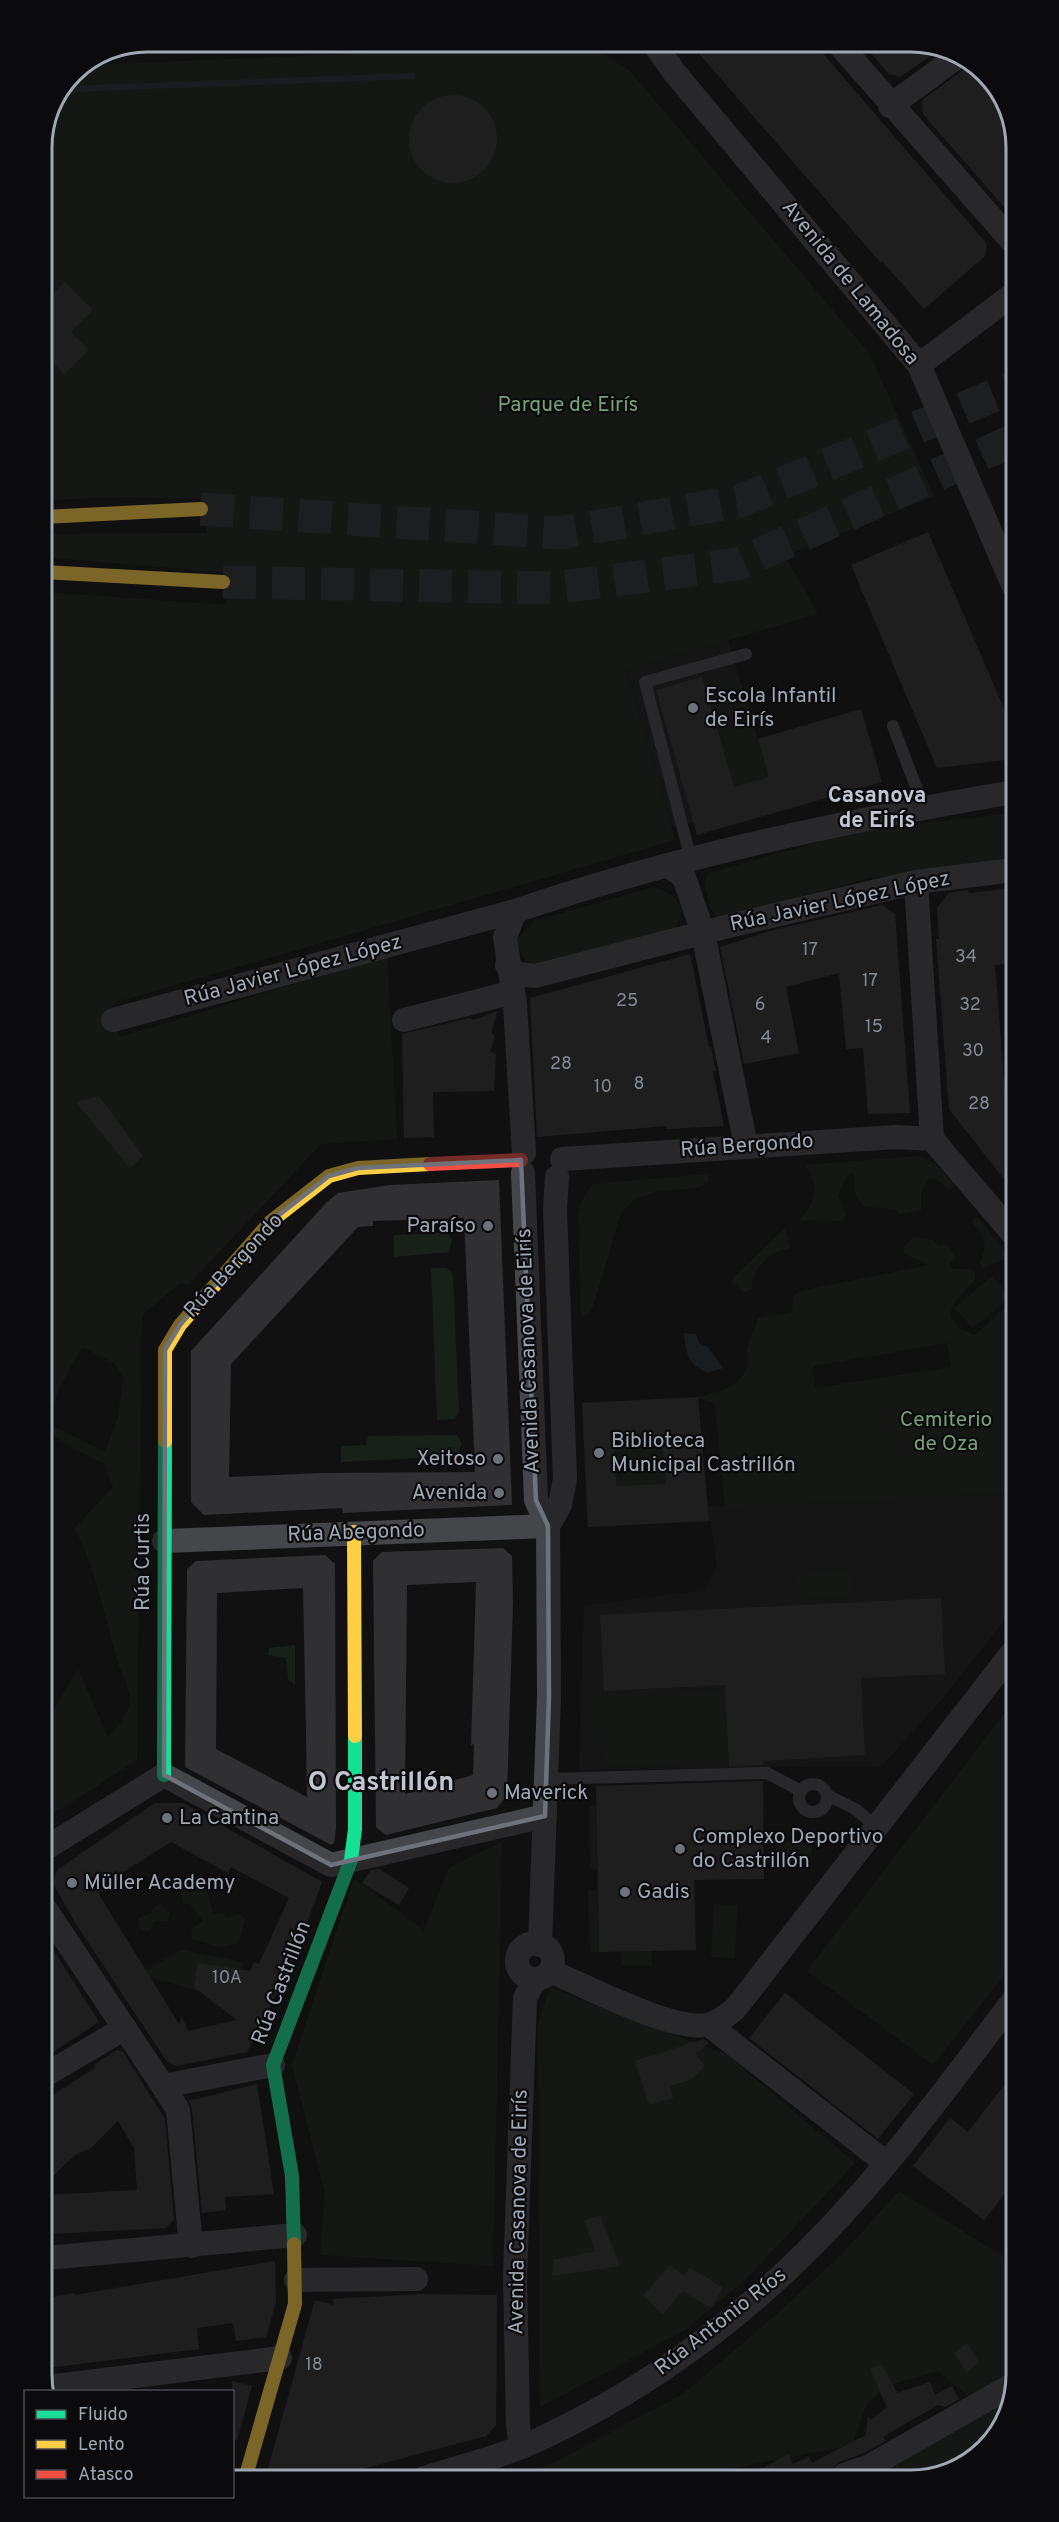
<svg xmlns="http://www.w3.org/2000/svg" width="1059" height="2522" font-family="Overpass,sans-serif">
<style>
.built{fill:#1b1b1d}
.green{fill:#19201a;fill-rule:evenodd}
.water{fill:#242d33}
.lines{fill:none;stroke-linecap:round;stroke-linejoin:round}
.stream{stroke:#242d33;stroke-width:6}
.building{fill:#303032;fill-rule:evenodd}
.primary-tunnel{stroke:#2e2f32;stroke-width:33;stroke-dasharray:33 16;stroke-linecap:butt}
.lane{stroke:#45464a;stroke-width:12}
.street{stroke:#45464a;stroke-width:24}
.fast{stroke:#16e098;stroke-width:14}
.slow{stroke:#ffcf43;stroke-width:14}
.jam{stroke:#f24e42;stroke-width:14}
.marked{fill:none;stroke:#6e737b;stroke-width:4.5;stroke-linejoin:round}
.poi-dot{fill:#6e737b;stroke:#0b0b0d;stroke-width:2}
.labels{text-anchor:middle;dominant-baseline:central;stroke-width:4.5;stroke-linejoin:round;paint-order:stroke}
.number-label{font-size:18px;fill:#848a94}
.street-label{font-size:21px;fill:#a0a8b4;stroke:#0b0b0d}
.park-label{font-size:21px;fill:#76a175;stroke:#0b0b0d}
.poi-label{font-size:21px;fill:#a0a8b4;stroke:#0b0b0d;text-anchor:start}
.neighbourhood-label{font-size:22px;font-weight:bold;fill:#c2c6d0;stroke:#0b0b0d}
.district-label{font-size:27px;font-weight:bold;fill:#c2c6d0;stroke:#0b0b0d}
.rim{fill:none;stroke:#a0a8b4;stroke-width:3}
</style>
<rect width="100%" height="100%" fill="#111"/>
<g class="built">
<path d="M728,640L779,811L697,835L693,822L671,827L626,670Z"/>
<path d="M1012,1493L1015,1495V1607L942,1699L882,1766L579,1770L584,1606L704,1590L717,1567L708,1507Z"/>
</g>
<g class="green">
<path d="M543,46L597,51L629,70L869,353L934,496L785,556L818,614L626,670L675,840L120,1001L110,1008L120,1037L387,956L397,1139L321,1144L189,1284H179L142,1315L137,1760L61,1809L46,1815L49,1813L46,1723L78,1669L108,1737C117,1728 131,1711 130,1698C129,1685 120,1671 117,1659C104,1611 96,1573 75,1528L113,1487L104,1464L53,1436L45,1441L43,592L226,605L228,573L43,557V534L206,533L207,499L126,497L43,500L42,141L73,73L85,65ZM85,1348L115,1364L123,1377L118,1417L105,1452L48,1424L58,1391L80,1350Z"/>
<path d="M739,677L769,777L734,787L704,685Z"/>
<path d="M1013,813V862L869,878L719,919L711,910L704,882L709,873L836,837L887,827Z"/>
<path d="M654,887C679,896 689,907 673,931L542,968C524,962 520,956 518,938L535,921Z"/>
<path d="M918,1156L936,1164L955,1187L949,1189L934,1178L927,1180L921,1194V1210L900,1214L896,1209L865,1207L856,1196L853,1173L846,1177L838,1196L846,1213L843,1221L800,1220C815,1204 820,1183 805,1165Z"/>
<path d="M708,1174V1182L696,1188L654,1192L635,1199L621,1213L593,1306L587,1315L581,1316L578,1215L581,1202L593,1184Z"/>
<path d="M978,1217L1009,1257L983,1268L980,1263C987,1245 987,1238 973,1224L974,1218Z"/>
<path d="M785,1228L790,1248C770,1252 751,1267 752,1289L745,1293L731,1282L734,1277Z"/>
<path d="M439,1233L448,1234L452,1239L449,1252L394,1257V1235Z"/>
<path d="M914,1237L933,1240L939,1246L947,1244L956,1257L949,1264L953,1269H969L975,1272V1280C956,1300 932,1319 974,1335L980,1331L1014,1299L1015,1445L1009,1449L1012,1493L725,1507L715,1404L698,1397C715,1392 739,1389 746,1369C748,1362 745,1352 748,1345C751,1336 756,1328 758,1318L792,1312L793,1297L800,1291L929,1265L904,1254V1246ZM947,1343L951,1367L815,1388L813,1366Z"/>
<path d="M431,1268H446L451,1271L453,1277L459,1413L454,1419L437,1420Z"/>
<path d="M992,1276L1010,1297L973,1328L955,1308Z"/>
<path d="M457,1435L462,1444L458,1454L454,1456L341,1462V1446L366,1445L368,1436Z"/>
<path d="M662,1438L666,1484L616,1486L614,1441Z"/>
<path d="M851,1570L853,1595L799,1600L797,1575Z"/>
<path d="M295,1645V1685L288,1679L286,1658L268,1655L269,1648Z"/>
<path d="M725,1692L729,1760L602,1766L599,1697Z"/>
<path d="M1015,1700L1016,1960L933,2065L807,1971Z"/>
<path d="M589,1806H596L597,1869H590Z"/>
<path d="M502,1842L493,2266L320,2255L325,2193L292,2065L354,1879L424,1930L449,1868Z"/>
<path d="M776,1842L812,1843L811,1856L776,1855Z"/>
<path d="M195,1887L207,1891L213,1914L222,1913L229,1918L239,1914L245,1919L239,1943L220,1947L193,1939L191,1929L203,1921L190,1904L183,1903L180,1888Z"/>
<path d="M597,1890L599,1952H590L588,1891Z"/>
<path d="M714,1904L737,1905L735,1958L711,1957Z"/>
<path d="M160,1905L170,1913L167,1921H155L150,1930L144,1932L140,1929L138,1918L151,1913L154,1907Z"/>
<path d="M182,1950L243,1962L231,2008L216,2006L199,1991L149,1977L145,1970Z"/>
<path d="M621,1951H651L652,1966H622Z"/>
<path d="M550,1988L726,2054L855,2163L746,2279L685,2330L540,2407L538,2024Z"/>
<path d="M899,2191L1017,2265V2352L1010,2378L969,2397L938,2371L886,2386L866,2405L852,2445L718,2471L715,2476L526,2477L683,2394L779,2312L842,2254Z"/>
<path d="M1011,2393L995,2438L945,2474L876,2475Z"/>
</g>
<path class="water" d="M684,1333L696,1334L699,1343L708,1347L723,1368L708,1373C687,1363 687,1356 684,1333Z"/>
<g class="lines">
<path class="stream" d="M68,89L412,76"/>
</g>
<g class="building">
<path d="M689,42H813L987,244L985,256L924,309L882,261L880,262Z"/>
<path d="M861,42H918L939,50L900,77L889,74Z"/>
<path d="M973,63L1011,114L1012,216L923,114L922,100Z"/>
<circle cx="453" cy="139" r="44"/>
<path d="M65,282L93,310L71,332L89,350L64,374L43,352V304Z"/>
<path d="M928,532L1013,730V759L937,768L851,565Z"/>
<path d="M702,677L734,787L769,777L758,739L861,709L882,782L697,835L656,690Z"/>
<path d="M1013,888L1014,963L995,965L1006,1107L1014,1100V1192L949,1109L936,939H939L937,908L949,893L968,890L969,893Z"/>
<path d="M882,905L895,914L910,1113L868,1114L863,1048L846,1049L839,973L786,987L799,1053L744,1064L720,947L770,931Z"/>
<path d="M690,954L709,1047H711L716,1071H713L724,1126L667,1129L666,1126L537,1137L530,998Z"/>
<path d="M498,1011L491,1032L495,1036L490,1051L496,1055L494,1091L433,1092L434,1137L404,1138L402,1034L470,1018L473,1020Z"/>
<path d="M99,1096L143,1156L130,1168L76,1102Z"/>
<path d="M499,1180L512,1505L343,1513L342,1508L204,1515L191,1502V1351L327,1202L338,1193L390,1185ZM464,1218L475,1472L322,1473L229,1477L231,1364L358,1227L373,1226V1221Z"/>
<path d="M698,1397L709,1521L588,1527L582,1403ZM662,1438L666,1484L616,1486L614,1441Z"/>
<path d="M503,1548L512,1556L513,1602L507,1795L497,1808L386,1835L376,1827L373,1561L382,1552ZM476,1582L471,1745L474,1744L473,1775L405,1794L407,1585Z"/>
<path d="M325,1555L335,1564L336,1828L334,1843L331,1845L185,1767L187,1569L196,1561ZM303,1588L306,1732L307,1797L216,1749L217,1593Z"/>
<path d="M941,1598L945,1674L861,1678L865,1755L763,1761V1765L729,1766L725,1685L604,1691L600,1615Z"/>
<path d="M763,1781L764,1879L694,1880L696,1950L599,1952L596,1786Z"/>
<path d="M155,1803H183L322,1882L293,1960L247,2052L177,2066L168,2063L74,1921L53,1883L57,1870ZM171,1842L228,1873L231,1867L289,1898L259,1964L254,1962L250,1971L198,1963L194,1987L237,2020L188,2031L182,2017L179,2024L98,1893L116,1881L114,1878Z"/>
<path d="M379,1869L409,1888L399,1905L362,1883L371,1870Z"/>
<path d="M46,1938L99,2022L47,2056V2021Z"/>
<path d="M785,1993L914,2094L878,2139L749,2038Z"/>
<path d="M704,2039L709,2043L695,2054L705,2066L691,2080L670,2086L673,2098L649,2105L635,2061Z"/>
<path d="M117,2050L123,2052L165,2119L174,2219L166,2228L47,2234V2195L137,2190L134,2148L118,2121L91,2148L75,2155L47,2182V2099L96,2067L94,2065Z"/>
<path d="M1016,2070L1017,2178L984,2220L913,2166L950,2118L968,2132Z"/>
<path d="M257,2084L274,2194L225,2197L226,2210L202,2213L192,2109L189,2101Z"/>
<path d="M600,2215L620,2266L552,2276L553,2260L596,2251L584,2221Z"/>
<path d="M275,2261L276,2302L266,2337L236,2341L233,2323L197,2328L199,2349L47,2368V2298L75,2293V2295Z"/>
<path d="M670,2265L684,2276L690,2267L723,2288L711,2308L682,2291L663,2314L643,2296Z"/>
<path d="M421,2294L497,2295L496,2425L486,2436L324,2479H265L315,2300L334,2305L333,2299Z"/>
<path d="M967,2343L979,2362L967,2373L954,2353Z"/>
<path d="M882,2364L897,2393L930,2382L935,2395L952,2386L959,2399L946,2407L938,2405L908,2422L883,2437L886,2441L864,2453L839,2462L826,2475L748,2476L789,2454L793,2464L809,2457L812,2463L866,2435L868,2416L871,2420L887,2407L870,2369Z"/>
<path d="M232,2381L252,2386L237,2440L232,2439Z"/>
</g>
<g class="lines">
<g class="primary-tunnel">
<path d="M201,509L561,533L740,501L1012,388"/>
<path d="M223,582L554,588L738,564L1012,441"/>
</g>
<g class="lane">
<path d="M893,726L924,808"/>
<path d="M691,860L645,682L746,654"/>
<path d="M546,1779L767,1773L801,1791"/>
<circle cx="813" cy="1798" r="14"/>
<path d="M827,1795L855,1809L877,1827"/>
</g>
<g class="street">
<path d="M653,42L674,72L919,365L1013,585"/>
<path d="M837,42L1012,241"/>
<path d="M890,106L957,57"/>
<path d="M919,365L1012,295"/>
<path d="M669,866L684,877L703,933L746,1146"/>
<path d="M916,882L932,1139L1014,1235"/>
<path d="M507,965L518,974L535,976L733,925L916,882L1013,870"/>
<path d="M113,1020L515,911"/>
<path d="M404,1020L513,992"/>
<path d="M524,1153L515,1005L505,937L515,911C677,856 846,821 1013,792"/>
<path d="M562,1159L896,1137L932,1139"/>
<path d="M523,1173L536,1500L548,1526"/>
<path d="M164,1541L548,1526"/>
<path d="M46,1848L164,1775L331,1865L545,1816"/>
<path d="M46,1910L163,2086L273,2065"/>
<circle cx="535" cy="1961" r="18"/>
<path d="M540,1945L549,1697L548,1526L560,1505L565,1479L555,1210L557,1177"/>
<path d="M550,1971C586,1986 671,2031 707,2025C718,2023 726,2016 735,2009L1015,1649"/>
<path d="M709,2025L886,2163"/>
<path d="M47,2074L125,2028"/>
<path d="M163,2086L178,2110L191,2246"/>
<path d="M47,2258L295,2235"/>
<path d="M296,2280L416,2279"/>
<path d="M47,2387L280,2358"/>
<path d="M521,2447L518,2425L515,2276L525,1998L535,1979"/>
<path d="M844,2475L870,2466L1014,2384"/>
<path d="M424,2478C463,2466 504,2456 540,2439C638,2393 729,2328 806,2252C884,2175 949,2084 1016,1997"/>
</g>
<g class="fast">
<path d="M164,1775L165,1441"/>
<path d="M294,2244L292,2176L273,2065L351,1860L355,1829V1736"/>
</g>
<g class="slow">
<path d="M43,517L201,509"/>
<path d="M43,572L223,582"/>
<path d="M165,1441V1350L180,1325L270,1222L329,1176L358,1168L430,1164"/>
<path d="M354,1532L355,1736"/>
<path d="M245,2479L295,2304L294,2244"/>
</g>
<path class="jam" d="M430,1164L521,1160"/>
</g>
<path d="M0 0H1059V2522H0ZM521,1160L536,1500L548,1526L549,1697L545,1816L331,1865L164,1775L165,1350L180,1325L270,1222L329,1176L358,1168Z" fill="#111" fill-opacity=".55" fill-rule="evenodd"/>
<path class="marked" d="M521,1160L536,1500L548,1526L549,1697L545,1816L331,1865L164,1775L165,1350L180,1325L270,1222L329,1176L358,1168Z"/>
<g class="poi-dot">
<circle cx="693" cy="708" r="6"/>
<circle cx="488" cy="1226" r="6"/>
<circle cx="599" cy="1453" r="6"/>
<circle cx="498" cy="1459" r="6"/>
<circle cx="499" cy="1493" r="6"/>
<circle cx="492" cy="1793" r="6"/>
<circle cx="167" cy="1818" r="6"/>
<circle cx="680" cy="1849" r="6"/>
<circle cx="72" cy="1883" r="6"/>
<circle cx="625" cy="1892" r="6"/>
</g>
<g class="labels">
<g class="number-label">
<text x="810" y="950">17</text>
<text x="966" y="957">34</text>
<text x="870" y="981">17</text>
<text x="627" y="1001">25</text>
<text x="760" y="1005">6</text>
<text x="970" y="1005">32</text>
<text x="874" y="1027">15</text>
<text x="766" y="1038">4</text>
<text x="973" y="1051">30</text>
<text x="561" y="1064">28</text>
<text x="639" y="1084">8</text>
<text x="603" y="1087">10</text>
<text x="979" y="1104">28</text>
<text x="227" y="1978">10A</text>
<text x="314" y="2365">18</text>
</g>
<g class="street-label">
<text transform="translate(850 283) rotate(51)">Avenida de Lamadosa</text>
<text transform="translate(840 902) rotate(-12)">Rúa Javier López López</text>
<text transform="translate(293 971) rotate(-15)">Rúa Javier López López</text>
<text transform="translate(747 1146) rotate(-4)">Rúa Bergondo</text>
<text transform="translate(234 1266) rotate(-47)">Rúa Bergondo</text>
<text transform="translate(529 1351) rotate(-92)">Avenida Casanova de Eirís</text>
<text transform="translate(356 1533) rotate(-2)">Rúa Abegondo</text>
<text transform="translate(143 1562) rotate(-90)">Rúa Curtis</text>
<text transform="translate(282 1983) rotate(-69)">Rúa Castrillón</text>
<text transform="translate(519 2212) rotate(-89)">Avenida Casanova de Eirís</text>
<text transform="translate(721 2322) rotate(-38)">Rúa Antonio Ríos</text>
</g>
<g class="park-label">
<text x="568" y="405">Parque de Eirís</text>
<text x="946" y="1420">Cemiterio<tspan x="946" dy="24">de Oza</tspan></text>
</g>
<g class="poi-label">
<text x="705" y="696">Escola Infantil<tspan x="705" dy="24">de Eirís</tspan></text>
<text x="476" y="1226" text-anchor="end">Paraíso</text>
<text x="611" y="1441">Biblioteca<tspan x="611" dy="24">Municipal Castrillón</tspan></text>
<text x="486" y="1459" text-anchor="end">Xeitoso</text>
<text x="487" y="1493" text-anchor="end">Avenida</text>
<text x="504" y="1793">Maverick</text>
<text x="179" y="1818">La Cantina</text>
<text x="692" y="1837">Complexo Deportivo<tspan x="692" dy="24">do Castrillón</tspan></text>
<text x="84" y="1883">Müller Academy</text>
<text x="637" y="1892">Gadis</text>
</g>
<g class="neighbourhood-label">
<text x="877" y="796">Casanova<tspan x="877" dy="25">de Eirís</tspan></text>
</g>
<g class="district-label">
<text x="381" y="1783">O Castrillón</text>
</g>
</g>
<path d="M0 0H1059V2522H0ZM147 52H911A95 95 0 0 1 1006 147V2375A95 95 0 0 1 911 2470H147A95 95 0 0 1 52 2375V147A95 95 0 0 1 147 52Z" fill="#0b0b0d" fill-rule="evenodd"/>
<path class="rim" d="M147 52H911A95 95 0 0 1 1006 147V2375A95 95 0 0 1 911 2470H147A95 95 0 0 1 52 2375V147A95 95 0 0 1 147 52Z"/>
<rect x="24" y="2390" width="210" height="108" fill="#0b0b0d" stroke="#474a50" stroke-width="1.5"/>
<rect x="36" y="2410" width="30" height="9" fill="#16e098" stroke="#474a50" stroke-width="1.5"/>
<text x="78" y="2420" font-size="18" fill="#a0a8b4">Fluido</text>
<rect x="36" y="2440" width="30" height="9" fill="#ffcf43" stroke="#474a50" stroke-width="1.5"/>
<text x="78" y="2450" font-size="18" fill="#a0a8b4">Lento</text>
<rect x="36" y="2470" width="30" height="9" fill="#f24e42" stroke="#474a50" stroke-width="1.5"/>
<text x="78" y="2480" font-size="18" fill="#a0a8b4">Atasco</text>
</svg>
